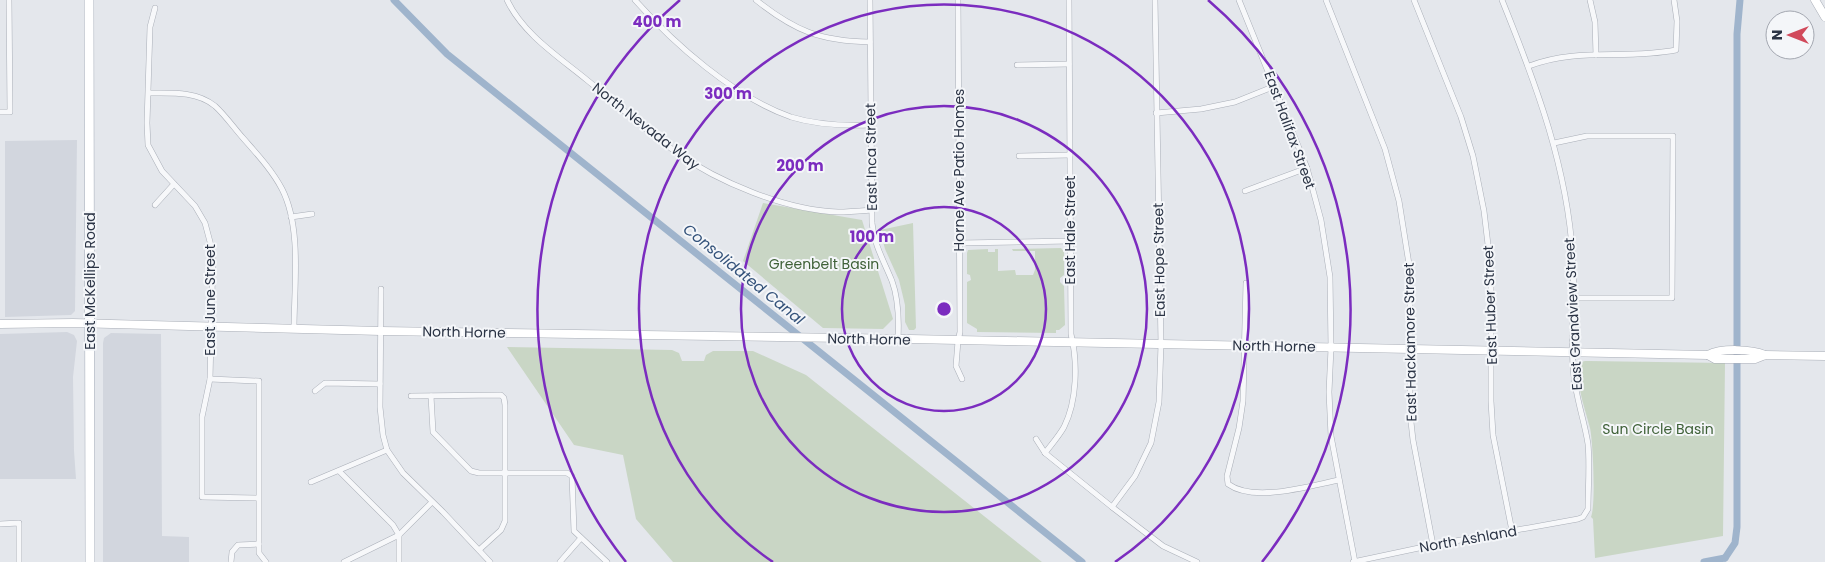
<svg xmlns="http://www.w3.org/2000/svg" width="1825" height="562" font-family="Poppins,sans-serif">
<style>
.built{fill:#d2d6de}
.green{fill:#c9d6c5}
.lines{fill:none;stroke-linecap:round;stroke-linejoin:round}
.canal{stroke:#9fb4cc;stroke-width:7}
.street-casing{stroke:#a9aeb7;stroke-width:6}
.secondary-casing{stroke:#a9aeb7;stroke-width:9}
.primary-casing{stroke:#a3abb8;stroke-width:10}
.street{stroke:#f7f8fa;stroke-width:5}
.secondary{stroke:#fff;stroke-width:8}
.primary{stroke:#fff;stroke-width:9}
.ring{fill:none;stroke:#7b2cbf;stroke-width:2.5}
.labels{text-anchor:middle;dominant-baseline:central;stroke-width:4;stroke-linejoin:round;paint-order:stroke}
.street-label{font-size:14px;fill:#2b3445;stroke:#f4f6f9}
.park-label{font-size:14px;fill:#3f6138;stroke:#f4f6f9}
.water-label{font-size:15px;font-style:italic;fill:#34527a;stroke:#f4f6f9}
.centre{fill:#7b2cbf;stroke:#f4f6f9;stroke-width:2.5}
.ring-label{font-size:15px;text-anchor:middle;font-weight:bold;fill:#7b2cbf;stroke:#f4f6f9;stroke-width:4;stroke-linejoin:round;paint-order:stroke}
</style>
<rect width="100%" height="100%" fill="#e4e7ec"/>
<g class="built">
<path d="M77,140L75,311L71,315L5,317V141Z"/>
<path d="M67,332L74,335L77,341L73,377L74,451L76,479H0V334Z"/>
<path d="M111,333L161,334L162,536L189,537V562H103V343L104,338Z"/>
</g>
<g class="green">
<path d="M763,203L862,220L893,319L883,329L823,328L743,261Z"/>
<path d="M913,223L916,328L914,330H909L905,322V305L899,280L885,249L880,230Z"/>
<path d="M1061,248L1064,252V275L1060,278V282L1064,286L1065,325L1059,330H1056V333L977,332V329L967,323V282L971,280L970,275L967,274V253L968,250L988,249V252H995V249H998V271L1015,270L1016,275H1033L1035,270V251H1013L1012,249Z"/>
<path d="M507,347L672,350L679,353L682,361H704L706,355L713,351H753L806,375L1042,562H673L636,519L623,455L574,445Z"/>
<path d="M1588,361L1725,363L1723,536L1595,558L1593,519L1591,517C1596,505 1593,442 1590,428C1586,412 1575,381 1579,366C1581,361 1584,361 1588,361Z"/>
</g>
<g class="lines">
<g class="canal">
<path d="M394,0L447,54L1082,562"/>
<path d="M1725,558L1735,543L1737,527V34L1740,0"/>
<path d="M1704,562L1725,558"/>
</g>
<g class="street-casing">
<g id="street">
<path d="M507,0C523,34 559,57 587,80C617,104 645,130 676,152C718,182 785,210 838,212C849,212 860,211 872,210"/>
<path d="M635,0C674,44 734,97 791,117C817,125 843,126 870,125"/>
<path d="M756,0C795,31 820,41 870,42"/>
<path d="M870,0L872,223C874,245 884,261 892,281C899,300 899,320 898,339"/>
<path d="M958,0L960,332L958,341L956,366L962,379"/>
<path d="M1239,0L1307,168L1321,220L1330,277L1331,348L1329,392L1331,436L1355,562"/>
<path d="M1326,0L1385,149L1399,201L1409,264L1410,293V413L1413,440L1433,545"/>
<path d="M1414,0L1461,117L1473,156L1484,211L1491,270V401L1493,435L1512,531"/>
<path d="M1590,0L1595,22L1596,55"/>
<path d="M155,8L150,27L147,123L148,145L162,171L195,206L205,223L213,253L210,379L202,417V497L258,498"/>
<path d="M1017,65L1069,64"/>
<path d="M1529,66C1578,47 1625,60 1676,50L1677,21L1674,0"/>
<path d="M149,93C171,93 197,91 215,106C225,115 234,128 243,138C257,154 272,170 282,189C302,228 294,287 294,329"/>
<path d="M0,112H10L9,0"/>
<path d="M1156,113L1201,109L1235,102L1275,86"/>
<path d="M1554,143L1587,136H1673L1672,298H1574"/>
<path d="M1019,156L1070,155"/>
<path d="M1245,191L1307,168"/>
<path d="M155,205L174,184"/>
<path d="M291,217L312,214"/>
<path d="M960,243L1070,241"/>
<path d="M1246,283L1243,401L1239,428L1227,476L1228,484C1254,503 1309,486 1339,480"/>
<path d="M381,289L380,407L383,435L387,450L403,473L443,512L490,562"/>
<path d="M210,379L259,381V553L266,562"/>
<path d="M315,391L325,383L380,384"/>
<path d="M411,396L501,395L504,398L505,405V521L501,530L479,550"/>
<path d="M431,396L433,432L471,471L479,473H567L572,476L574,531L607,562"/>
<path d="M1036,439L1045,453L1112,507L1163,546L1197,562"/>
<path d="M1045,453C1051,445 1059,436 1064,427C1077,401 1078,363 1071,334L1069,0"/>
<path d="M339,471L393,525L399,535V562"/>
<path d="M311,482L387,450"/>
<path d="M1112,507L1135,476L1151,443L1159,402L1161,344L1155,0"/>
<path d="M0,524L19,523V562"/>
<path d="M231,562L232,552L238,545L259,544"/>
<path d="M344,562L399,535L432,502"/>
<path d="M560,562L581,538"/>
<path d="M1353,562L1433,545L1578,519L1583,517L1588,509C1588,488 1590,465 1588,444C1584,418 1574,393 1573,366C1571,332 1575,297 1573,263C1569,171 1536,84 1502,0"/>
</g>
</g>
<g class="secondary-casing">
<g id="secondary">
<path d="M1815,0L1825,17"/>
<path d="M0,324L73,323L381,331L910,339L1708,355C1721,348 1752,349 1765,355"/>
<path d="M1708,355L1715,359H1755L1765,355L1825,356"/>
</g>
</g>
<g class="primary-casing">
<path id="primary" d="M89,0L90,562"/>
</g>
<use href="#street" class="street"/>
<use href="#secondary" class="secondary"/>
<use href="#primary" class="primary"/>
</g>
<g class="ring">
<circle cx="944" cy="309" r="102"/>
<circle cx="944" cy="309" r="203"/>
<path d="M773 562A305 305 0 1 1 1115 562"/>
<path d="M626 562A406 406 0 0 1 680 0M1208 0A406 406 0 0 1 1262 562"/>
</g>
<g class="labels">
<g class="street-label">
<text transform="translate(646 126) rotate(38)">North Nevada Way</text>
<text transform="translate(1290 130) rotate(70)">East Halifax Street</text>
<text transform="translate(871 157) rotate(-91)">East Inca Street</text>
<text transform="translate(959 170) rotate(-90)">Horne Ave Patio Homes</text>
<text transform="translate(1070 230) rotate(-90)">East Hale Street</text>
<text transform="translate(1159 260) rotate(-91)">East Hope Street</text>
<text transform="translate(90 281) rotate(-90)">East McKellips Road</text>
<text transform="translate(210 300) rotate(-90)">East June Street</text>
<text transform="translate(1490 305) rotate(-92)">East Huber Street</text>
<text transform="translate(1573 314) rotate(-93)">East Grandview Street</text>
<text transform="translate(464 332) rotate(1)">North Horne</text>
<text transform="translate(869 339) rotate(1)">North Horne</text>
<text transform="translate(1410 342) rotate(-91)">East Hackamore Street</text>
<text transform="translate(1274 346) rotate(1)">North Horne</text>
<text transform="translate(1468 539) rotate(-10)">North Ashland</text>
</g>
<g class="park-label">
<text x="824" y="264">Greenbelt Basin</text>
<text x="1658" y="429">Sun Circle Basin</text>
</g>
<g class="water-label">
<text transform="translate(744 274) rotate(39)">Consolidated Canal</text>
</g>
</g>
<circle cx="944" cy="309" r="8" class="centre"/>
<g class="ring-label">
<text x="657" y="27">400 m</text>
<text x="728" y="99">300 m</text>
<text x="800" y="171">200 m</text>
<text x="872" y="242">100 m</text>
</g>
<g transform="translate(1790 35) rotate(270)"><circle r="24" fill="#f4f6f9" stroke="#a4a8b1"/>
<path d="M0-4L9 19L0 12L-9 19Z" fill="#d1495b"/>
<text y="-8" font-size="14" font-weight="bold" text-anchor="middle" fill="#2b3445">N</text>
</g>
</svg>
